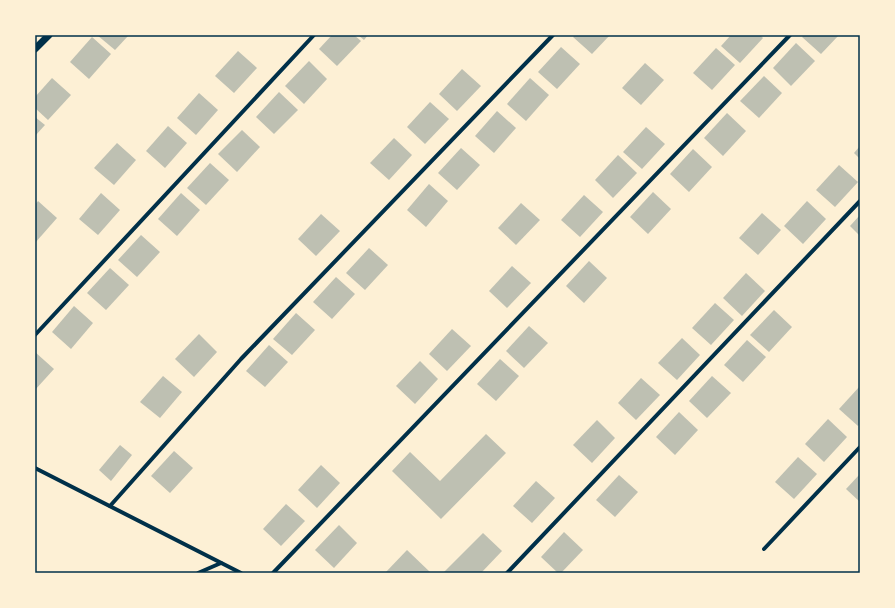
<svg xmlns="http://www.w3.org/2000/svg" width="895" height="608" font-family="'Sofia Sans Condensed',sans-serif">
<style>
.building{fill:#bec0b2}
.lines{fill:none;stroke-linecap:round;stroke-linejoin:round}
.minor{stroke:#003049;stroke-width:4}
.tertiary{stroke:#003049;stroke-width:7}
.neatline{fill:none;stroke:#003049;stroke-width:1.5}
</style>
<rect width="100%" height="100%" fill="#fdf0d5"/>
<g class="building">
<path d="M97,35H129L115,50Z"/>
<path d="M332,35H354L361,41L337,66L319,49Z"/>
<path d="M358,35H368L364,40Z"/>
<path d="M575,35H610L592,54L573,37Z"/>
<path d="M731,35H760L763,38L740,63L721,46Z"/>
<path d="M804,35H839L821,54L802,37Z"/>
<path d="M92,37L111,54L89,79L70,62Z"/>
<path d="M796,43L815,61L791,86L773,68Z"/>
<path d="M561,47L580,64L557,89L538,72Z"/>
<path d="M716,48L735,65L712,90L693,73Z"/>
<path d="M238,51L257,68L234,93L215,76Z"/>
<path d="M309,61L327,79L304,104L285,86Z"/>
<path d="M645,63L664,80L641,105L622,88Z"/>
<path d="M462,69L481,86L457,111L439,94Z"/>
<path d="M764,76L782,93L759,118L740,101Z"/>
<path d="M52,78L71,95L48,120L35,108V97Z"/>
<path d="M530,78L549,95L526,121L507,104Z"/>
<path d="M279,92L298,110L274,134L256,117Z"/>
<path d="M199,93L218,110L196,135L177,118Z"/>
<path d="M430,102L449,119L425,144L407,127Z"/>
<path d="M497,111L516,128L494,153L475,136Z"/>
<path d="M727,113L746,131L723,156L704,138Z"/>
<path d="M35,117L45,125L35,136Z"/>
<path d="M168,126L187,143L165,168L146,151Z"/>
<path d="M646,127L665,144L642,169L623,152Z"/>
<path d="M242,130L260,147L237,172L218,154Z"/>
<path d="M394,138L412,155L389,180L370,163Z"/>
<path d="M117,143L136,160L114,185L94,168Z"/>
<path d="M860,146V159L854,153Z"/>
<path d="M461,148L480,165L457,190L438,173Z"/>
<path d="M693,149L712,167L689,192L670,174Z"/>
<path d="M618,155L637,173L613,198L595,180Z"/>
<path d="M210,163L229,180L206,205L187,188Z"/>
<path d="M839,165L858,182L835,207L816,190Z"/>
<path d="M429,184L448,201L426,227L407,210Z"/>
<path d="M653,192L671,209L648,234L630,217Z"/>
<path d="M101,193L120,210L98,235L79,219Z"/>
<path d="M181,193L200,210L177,236L158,219Z"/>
<path d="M584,195L603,212L580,237L561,220Z"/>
<path d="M38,201L57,218L35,243V205Z"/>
<path d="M807,201L826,219L803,244L784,226Z"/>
<path d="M521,203L540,220L516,245L498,228Z"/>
<path d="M762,213L781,230L758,255L739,238Z"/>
<path d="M321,214L340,231L316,256L298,239Z"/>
<path d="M860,215V236L850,226Z"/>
<path d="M141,235L160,252L137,277L118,260Z"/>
<path d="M369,248L388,265L365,290L346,273Z"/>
<path d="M589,261L607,278L584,303L566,286Z"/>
<path d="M512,266L531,283L507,308L489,291Z"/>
<path d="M110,268L129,285L106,310L87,293Z"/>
<path d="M746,273L765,291L742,316L723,298Z"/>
<path d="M336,277L355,294L332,319L313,302Z"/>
<path d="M715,303L734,320L711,345L692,328Z"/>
<path d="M74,306L93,323L71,349L52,332Z"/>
<path d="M774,310L792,327L769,352L750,335Z"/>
<path d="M296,313L315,330L292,355L273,339Z"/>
<path d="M529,326L548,343L524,368L506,351Z"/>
<path d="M452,329L471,346L447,371L429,354Z"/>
<path d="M199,334L217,352L194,377L175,359Z"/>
<path d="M682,338L700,355L677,380L658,363Z"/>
<path d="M747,340L766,357L743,382L724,365Z"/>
<path d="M269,345L288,362L265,387L246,371Z"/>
<path d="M35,352L54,369L35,390Z"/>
<path d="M500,359L519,376L496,401L477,384Z"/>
<path d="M420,361L438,379L415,404L396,386Z"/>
<path d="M163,376L182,392L160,418L140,402Z"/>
<path d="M712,376L731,393L707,418L689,401Z"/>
<path d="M641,378L660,395L636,420L618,403Z"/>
<path d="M860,386V423L858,426L839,409Z"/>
<path d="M679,412L698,430L675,455L656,437Z"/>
<path d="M828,419L847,437L824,462L805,444Z"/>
<path d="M597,420L615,438L592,463L573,445Z"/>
<path d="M486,434L506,453L441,519L392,471L410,452L440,481Z"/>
<path d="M120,445L132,455L111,481L99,470Z"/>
<path d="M174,451L193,468L170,493L151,476Z"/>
<path d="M798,457L817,474L794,499L775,482Z"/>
<path d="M321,465L340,483L317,508L298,490Z"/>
<path d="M860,474V502L846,489Z"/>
<path d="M619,475L638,492L615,517L596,500Z"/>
<path d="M536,481L555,498L532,523L513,506Z"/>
<path d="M286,504L305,521L281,546L263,529Z"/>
<path d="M339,525L357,543L334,568L315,550Z"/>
<path d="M564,532L583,550L561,573H558L541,557Z"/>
<path d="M483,533L502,551L481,573H443Z"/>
<path d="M407,550L431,573H385Z"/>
</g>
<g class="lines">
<g class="minor">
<path d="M35,335L314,35"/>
<path d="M35,468L241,573"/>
<path d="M110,506L241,359L553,35"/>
<path d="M764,549L860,447"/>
<path d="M198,573L221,563"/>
<path d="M273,573L790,35"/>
<path d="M507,573L860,201"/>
</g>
<path class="tertiary" d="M35,49L49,35"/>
</g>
<rect width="895" height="608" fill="none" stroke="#fdf0d5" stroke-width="72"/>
<rect x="36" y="36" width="823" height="536" class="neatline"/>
</svg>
